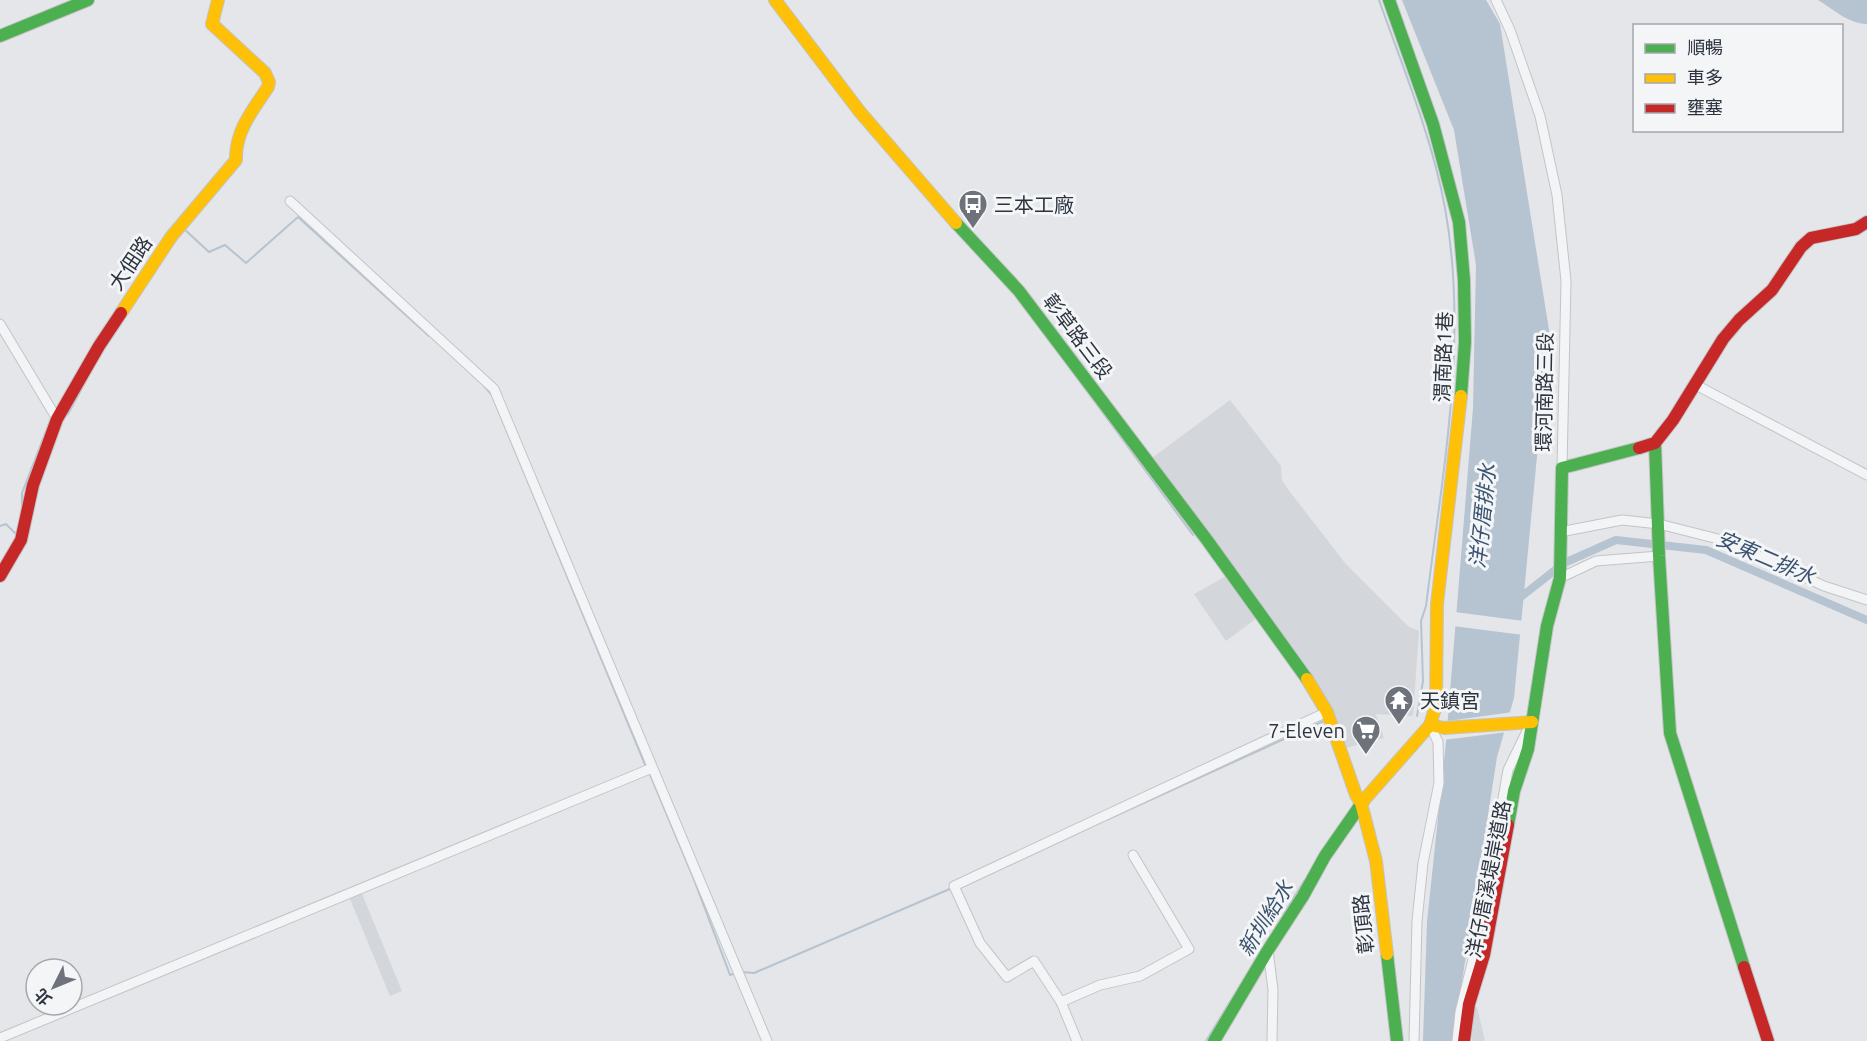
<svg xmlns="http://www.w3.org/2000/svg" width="1867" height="1041" font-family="Ubuntu,'Noto Sans TC',sans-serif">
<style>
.built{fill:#d3d6db}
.water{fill:#b6c3d0}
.pier{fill:#e4e6e9}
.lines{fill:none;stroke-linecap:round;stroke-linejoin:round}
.stream{stroke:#b6c3d0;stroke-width:2}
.canal{stroke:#b6c3d0;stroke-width:8}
.street-casing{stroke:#c3c4c7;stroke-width:11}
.fast-casing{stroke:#c3c4c7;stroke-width:14}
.slow-casing{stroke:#c3c4c7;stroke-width:14}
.jam-casing{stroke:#c3c4c7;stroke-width:14}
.street{stroke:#f3f4f5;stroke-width:9}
.fast{stroke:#4caf50;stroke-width:12}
.slow{stroke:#ffc107;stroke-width:12}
.jam{stroke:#c62828;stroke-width:12}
.labels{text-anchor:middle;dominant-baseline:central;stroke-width:6;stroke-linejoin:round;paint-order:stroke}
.poi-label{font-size:20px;fill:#2d3440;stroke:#f3f5f7;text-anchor:start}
.street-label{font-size:20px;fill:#2d3440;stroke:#f3f5f7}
.water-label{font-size:21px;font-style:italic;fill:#3b5370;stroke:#f3f5f7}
</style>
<rect width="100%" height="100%" fill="#e4e6e9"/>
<g class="built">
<path d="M1230,400L1281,466L1282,480L1287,488L1345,563L1409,627L1419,631L1413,716L1376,714L1384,738L1346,748L1327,712L1148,461Z"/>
<path d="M1226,576L1257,618L1226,641L1194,594Z"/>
<path d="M360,889L402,991L390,996L348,894Z"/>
<path d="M1477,1007L1485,1041H1472L1473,1008Z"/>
</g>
<g class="water">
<path d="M1402,0H1486L1500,24L1549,330L1514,698L1497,757L1457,1013L1455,1041H1423L1427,922L1446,742L1473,408L1476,265L1454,130Z"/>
<path d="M1818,0H1867V24C1849,24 1833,9 1818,0Z"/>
</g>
<g class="pier">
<path d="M1455,612L1524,621L1523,635L1453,626Z"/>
<path d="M1513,712L1508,732L1443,740L1448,721Z"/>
</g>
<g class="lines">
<g class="stream">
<path d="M1379,0C1403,68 1432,137 1445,208C1469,339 1442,476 1426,606L1421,621L1423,681L1417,716"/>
<path d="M183,228L209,252L225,245L246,263L298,217L429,336"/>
<path d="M1070,368L1193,535"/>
<path d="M484,386L492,395L646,767"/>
<path d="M64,416L68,414L89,375"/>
<path d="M22,509V493L50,421"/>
<path d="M0,526L6,524L16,534L17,532"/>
<path d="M649,772L693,877L730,975L736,973"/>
<path d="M1106,820L1324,721"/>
<path d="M742,972L754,973L952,888"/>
<path d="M1206,1041L1304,881"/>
</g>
<path class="canal" d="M1517,600L1564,563L1616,540L1706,550L1867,620"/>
<g class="street-casing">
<g id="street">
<path d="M1496,0L1510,30L1540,116L1557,195L1566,281L1562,468"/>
<path d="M290,201L494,389L767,1041"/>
<path d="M0,324L57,419"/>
<path d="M1694,384L1867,475"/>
<path d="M1560,532L1622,520L1659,524L1726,541L1824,586L1867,600"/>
<path d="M1560,578L1596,561L1659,556"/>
<path d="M1268,950L1273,990L1272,1041"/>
<path d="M1061,1002L1100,985L1140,976L1189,949L1133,855"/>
<path d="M0,1038L652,768"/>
<path d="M1077,1041L1061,1002L1034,961L1007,977L980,943L954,886L1327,712"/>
<path d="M1414,1041L1417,921L1423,863L1439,783L1438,742L1430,725"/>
<path d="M1457,1041L1460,1012L1478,939L1508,770L1528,729"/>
</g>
</g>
<g class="fast-casing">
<g id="fast">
<path d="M1389,0L1433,124L1459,222L1464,280L1465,342L1461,396"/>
<path d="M0,36L88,0"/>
<path d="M956,223L1019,291L1207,540L1307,679"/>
<path d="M1655,443L1659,556L1670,733L1744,967"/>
<path d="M1508,825L1514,791L1528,749L1547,626L1560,578L1562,468L1639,448"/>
<path d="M1387,954L1397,1041"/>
<path d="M1214,1041L1268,950L1303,896L1325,856L1364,800"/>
</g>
</g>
<g class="slow-casing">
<g id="slow">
<path d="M775,0L860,112L956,223"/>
<path d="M121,313L171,237L236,160C235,131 253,110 268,87L269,82L265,73L212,24L218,0"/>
<path d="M1307,679L1327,712L1356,795L1361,803L1376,861L1387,954"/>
<path d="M1430,725L1444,728L1532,722"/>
<path d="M1364,800L1430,725L1436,705L1437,604L1461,396"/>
</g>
</g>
<g class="jam-casing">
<g id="jam">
<path d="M1639,448L1655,443L1673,420L1723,339L1739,320L1772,290L1801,247L1811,238L1856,229L1867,222"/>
<path d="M0,576L21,540L33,485L57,419L99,346L121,313"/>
<path d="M1744,967L1768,1041"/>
<path d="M1464,1041L1469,1004L1484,955L1508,825"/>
</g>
</g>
<use href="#street" class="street"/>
<use href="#fast" class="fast"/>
<use href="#slow" class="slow"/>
<use href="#jam" class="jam"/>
</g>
<defs>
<g id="bus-pin" transform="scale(1.5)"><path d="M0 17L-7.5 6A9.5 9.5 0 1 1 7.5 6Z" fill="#6d727b" stroke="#f3f5f7"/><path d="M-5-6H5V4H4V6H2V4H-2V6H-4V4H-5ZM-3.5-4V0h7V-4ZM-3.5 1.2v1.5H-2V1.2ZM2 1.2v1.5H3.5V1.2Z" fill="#fff"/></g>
<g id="temple-pin" transform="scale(1.5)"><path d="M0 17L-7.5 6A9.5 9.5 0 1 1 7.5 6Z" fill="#6d727b" stroke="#f3f5f7"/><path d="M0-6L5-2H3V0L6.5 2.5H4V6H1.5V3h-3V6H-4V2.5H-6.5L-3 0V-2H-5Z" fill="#fff"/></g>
<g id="supermarket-pin" transform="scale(1.5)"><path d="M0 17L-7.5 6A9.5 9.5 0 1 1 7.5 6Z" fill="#6d727b" stroke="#f3f5f7"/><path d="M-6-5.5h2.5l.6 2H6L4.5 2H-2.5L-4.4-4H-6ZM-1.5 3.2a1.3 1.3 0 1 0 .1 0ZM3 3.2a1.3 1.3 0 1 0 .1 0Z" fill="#fff"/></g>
</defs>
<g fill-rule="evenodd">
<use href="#bus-pin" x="973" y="204"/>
<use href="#temple-pin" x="1399" y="700"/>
<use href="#supermarket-pin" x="1366" y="730"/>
</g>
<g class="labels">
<g class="poi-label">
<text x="994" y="204">三本工廠</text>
<text x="1420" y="700">天鎮宮</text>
<text x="1345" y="730" text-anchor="end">7-Eleven</text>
</g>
<g class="street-label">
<text transform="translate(130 263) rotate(-56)">大佃路</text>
<text transform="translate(1078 336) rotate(53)">彰草路三段</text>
<text transform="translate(1443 357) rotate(-88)">渭南路1巷</text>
<text transform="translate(1544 392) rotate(-89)">環河南路三段</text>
<text transform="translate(1488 879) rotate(-79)">洋仔厝溪堤岸道路</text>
<text transform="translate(1363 924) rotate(-96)">彰頂路</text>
</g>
<g class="water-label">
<text transform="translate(1482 516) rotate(-84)">洋仔厝排水</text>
<text transform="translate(1766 557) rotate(23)">安東二排水</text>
<text transform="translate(1265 918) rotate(-58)">新圳給水</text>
</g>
</g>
<rect x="1633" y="24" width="210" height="108" fill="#f3f5f7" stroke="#a4a8ae" stroke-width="1.5"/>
<rect x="1645" y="44" width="30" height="9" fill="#4caf50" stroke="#a4a8ae" stroke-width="1.5"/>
<text x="1687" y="54" font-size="18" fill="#2d3440">順暢</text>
<rect x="1645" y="74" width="30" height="9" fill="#ffc107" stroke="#a4a8ae" stroke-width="1.5"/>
<text x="1687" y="84" font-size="18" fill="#2d3440">車多</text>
<rect x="1645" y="104" width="30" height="9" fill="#c62828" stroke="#a4a8ae" stroke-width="1.5"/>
<text x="1687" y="114" font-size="18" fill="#2d3440">壅塞</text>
<g transform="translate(54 987) rotate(227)"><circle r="28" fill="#f3f5f7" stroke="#a4a8ae" stroke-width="1.5"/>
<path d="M0-4.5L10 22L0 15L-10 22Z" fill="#6d727b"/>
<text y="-9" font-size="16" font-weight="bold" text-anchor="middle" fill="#2d3440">北</text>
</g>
</svg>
